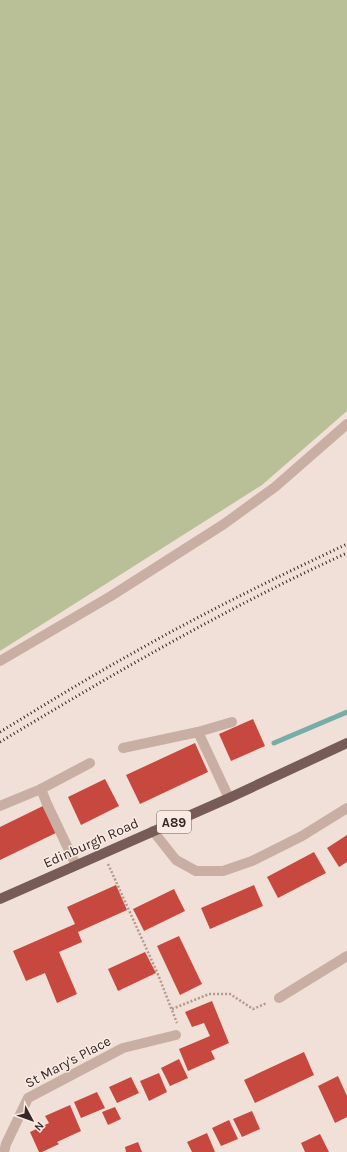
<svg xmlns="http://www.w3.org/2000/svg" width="347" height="1152" font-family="Karla,sans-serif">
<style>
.green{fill:#b9c097}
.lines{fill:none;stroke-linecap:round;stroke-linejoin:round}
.stream{stroke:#76aea7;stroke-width:5}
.building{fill:#c7483f}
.path{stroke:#b4988e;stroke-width:2.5;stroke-dasharray:2 2;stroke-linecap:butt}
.minor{stroke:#c9aea3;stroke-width:10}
.major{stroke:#765b56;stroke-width:10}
.rail{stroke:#342725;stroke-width:3;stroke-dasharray:1 3;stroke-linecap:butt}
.labels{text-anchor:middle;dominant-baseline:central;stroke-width:3;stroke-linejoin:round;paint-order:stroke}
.shield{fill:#f9ebe3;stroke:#6f625e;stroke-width:1}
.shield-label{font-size:13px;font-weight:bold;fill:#342725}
.street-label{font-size:14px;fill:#342725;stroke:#f9ebe3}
</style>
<rect width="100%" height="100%" fill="#f1e0d7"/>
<path class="green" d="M0,0H347V411L262,485L0,651Z"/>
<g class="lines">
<path class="stream" d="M274,743L347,712"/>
</g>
<g class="building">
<path d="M253,719L265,746L231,761L219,734Z"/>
<path d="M195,743L208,772L140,804L126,775Z"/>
<path d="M105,779L119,806L81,825L68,797Z"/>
<path d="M47,804L60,831L0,860V827Z"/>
<path d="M347,835V862L339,867L327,848Z"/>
<path d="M314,852L326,873L278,898L267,877Z"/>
<path d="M116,885L127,910L78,932L82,942L59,952L77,994L57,1003L45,973L26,981L13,951L75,924L67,907Z"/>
<path d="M254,885L263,906L210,929L201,908Z"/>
<path d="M174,889L185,911L144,931L133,909Z"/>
<path d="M179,936L202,984L180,995L157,946Z"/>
<path d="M145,952L156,973L118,991L108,969Z"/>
<path d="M212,1001L229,1043L211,1051L215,1059L188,1071L179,1049L210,1036L204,1023L192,1027L185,1012Z"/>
<path d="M304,1052L314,1075L255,1103L244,1080Z"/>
<path d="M179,1059L188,1078L170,1086L161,1068Z"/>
<path d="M159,1073L167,1092L149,1101L140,1081Z"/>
<path d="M338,1076L347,1096V1117L335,1123L318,1086Z"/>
<path d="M131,1077L139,1093L117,1103L109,1087Z"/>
<path d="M97,1092L105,1108L81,1118L74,1102Z"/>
<path d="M70,1105L81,1131L57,1142L59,1144L42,1152H39L30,1132L49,1123L45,1116Z"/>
<path d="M115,1107L121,1119L108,1125L102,1112Z"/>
<path d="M252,1111L260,1129L242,1137L233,1119Z"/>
<path d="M229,1120L238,1139L221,1146L212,1128Z"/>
<path d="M207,1133L215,1152H192L187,1142Z"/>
<path d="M320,1134L329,1152H305L301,1143Z"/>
<path d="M138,1142L142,1152H126L125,1147Z"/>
</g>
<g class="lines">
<g class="path">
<path d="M108,864L157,972L177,1023"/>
<path d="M172,1009L209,994H230L253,1009L267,1003"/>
</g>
<g class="minor">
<path d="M0,661L111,596L224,524L275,487L347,424"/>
<path d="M198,732L229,798"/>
<path d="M123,748L198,732L232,722"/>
<path d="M41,789L47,804L76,865"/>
<path d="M0,806L41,789L90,763"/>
<path d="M153,831L176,860L196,871H223L252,861L302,836L347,808"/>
<path d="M279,998L347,956"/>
<path d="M4,1152L6,1144L28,1098L123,1048L176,1035"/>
</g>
<path class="major" d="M0,899L229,798L347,743"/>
<g class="rail">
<path d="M0,732C44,705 88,678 133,653C203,613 275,578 347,544"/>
<path d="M0,742C113,674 226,608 347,553"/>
</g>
</g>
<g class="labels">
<rect class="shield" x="157" y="811" width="34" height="22" rx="3"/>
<g class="shield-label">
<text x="174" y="822">A89</text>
</g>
<g class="street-label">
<text transform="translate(91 843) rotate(-24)">Edinburgh Road</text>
<text transform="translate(68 1062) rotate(-28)">St Mary's Place</text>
</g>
</g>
<g transform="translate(32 1120) rotate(131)" stroke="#f9ebe3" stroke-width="3" paint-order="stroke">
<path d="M0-3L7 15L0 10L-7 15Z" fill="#342725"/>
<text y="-6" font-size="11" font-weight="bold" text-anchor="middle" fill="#342725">N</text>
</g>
</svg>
